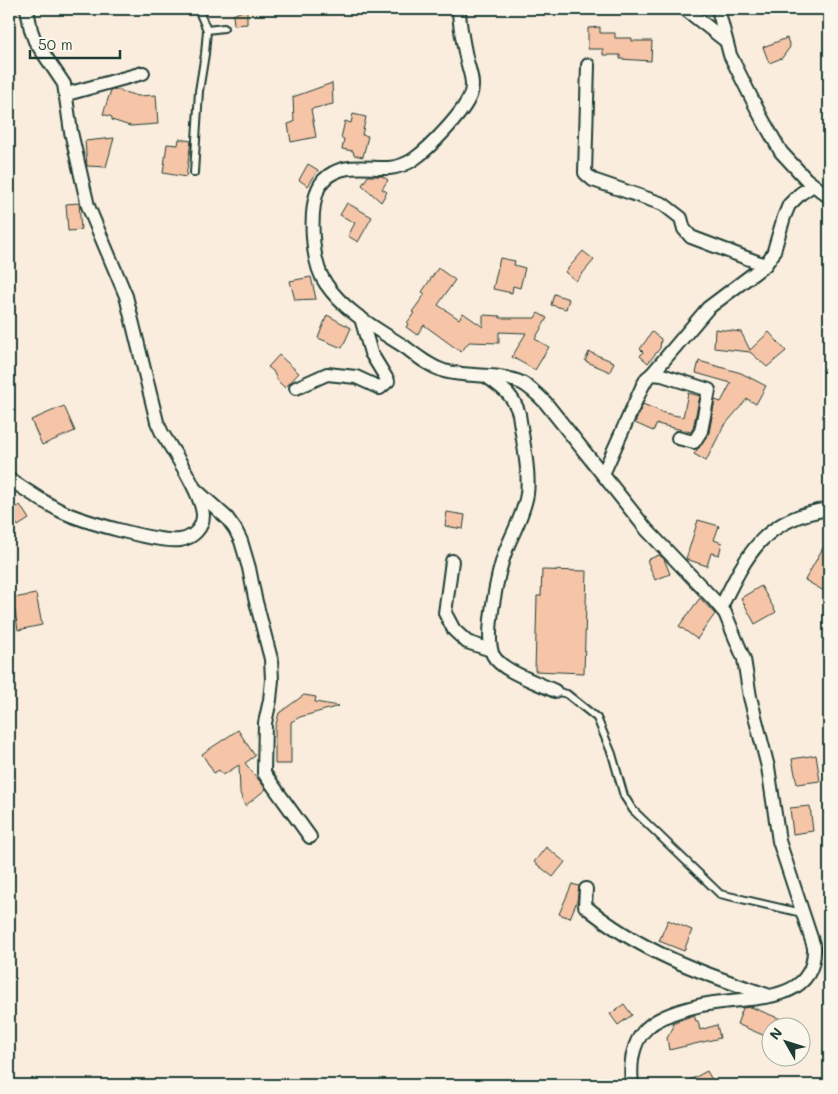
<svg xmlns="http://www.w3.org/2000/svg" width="838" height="1094" font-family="Mali,sans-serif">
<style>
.building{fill:#f6c5a7;stroke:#1f3d34}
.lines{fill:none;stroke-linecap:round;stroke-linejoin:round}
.service-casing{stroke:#1f3d34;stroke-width:10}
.minor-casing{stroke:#1f3d34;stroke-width:16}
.service{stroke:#fbf7ec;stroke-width:6}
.minor{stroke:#fbf7ec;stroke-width:12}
</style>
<rect width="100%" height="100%" fill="#faedde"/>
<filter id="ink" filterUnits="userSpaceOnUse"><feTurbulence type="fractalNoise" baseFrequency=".02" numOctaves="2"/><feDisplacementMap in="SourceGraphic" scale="10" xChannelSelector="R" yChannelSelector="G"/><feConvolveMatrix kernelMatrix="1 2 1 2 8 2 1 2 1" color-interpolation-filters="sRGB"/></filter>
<g filter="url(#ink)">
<g class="building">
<path d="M247,9V24L234,25L233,15Z"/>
<path d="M600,27V33H615V38H632V41H652L651,61L620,59V55H603V49H588V28Z"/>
<path d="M787,38L790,47L782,58L769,63L763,47Z"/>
<path d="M332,83L333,104L311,109L316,137L291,142L288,124L294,122L293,97Z"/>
<path d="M114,89L138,96L156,95L158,124L130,126L112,120V117L103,114L111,90Z"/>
<path d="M353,114L366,117L362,135L368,136L363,157L354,155L353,151L342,149L344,139L341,138L345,121L351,123Z"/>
<path d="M114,138L106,167L87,166L85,141Z"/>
<path d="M179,139L191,141L186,177L163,173L167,144L178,145Z"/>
<path d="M308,164L318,170L308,186L299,180Z"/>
<path d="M368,176H382L388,180L382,189L387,192L381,202L362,185Z"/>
<path d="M79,203L81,230L68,231L66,204Z"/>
<path d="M347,203L372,217L358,242L348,236L355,223L340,215Z"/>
<path d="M583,251L594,260L576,281L565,272Z"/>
<path d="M500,258L515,261L514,265L525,268L520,288L513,286L512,293L493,289Z"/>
<path d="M438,268L455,280L438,305L459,319L463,313L483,327V315L500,316V318H535L538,313L547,318L535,339L549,347L535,370L512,357L526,333L499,332V343L469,342L461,352L424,325L417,335L406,327L408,324L407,323L414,313L412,312L425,294L422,292Z"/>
<path d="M311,277L316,299L295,300L290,281Z"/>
<path d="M554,294L569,299L566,309L551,305Z"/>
<path d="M327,315L351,328L342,348L318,338Z"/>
<path d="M715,329L741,332L750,350L769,332L786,351L767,367L750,352L714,348Z"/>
<path d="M652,332L661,339L660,348L648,363L640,356L643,352L640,349Z"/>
<path d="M589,352L614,362L610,372L585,361Z"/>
<path d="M279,355L299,373L285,388L278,381L273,371L268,367Z"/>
<path d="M699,361L741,373L766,386L756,404L747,399L723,427L706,461L694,454L709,433L715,400L721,402L731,383L696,373Z"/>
<path d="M688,393L700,396L693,428L691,432L657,424L653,431L635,423L643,404L664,413L683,417Z"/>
<path d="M64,406L75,431L42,445L31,420Z"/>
<path d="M20,505L29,519L18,526L9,512Z"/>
<path d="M447,512L465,515L463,529L445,526Z"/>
<path d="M698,520L719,526L714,540L722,543L719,555L711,553L707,566L686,559Z"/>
<path d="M829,537V582L824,591L805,580Z"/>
<path d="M659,555L664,559L670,574L655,580L647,560Z"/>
<path d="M542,570L587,571L584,673L535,671L537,596H541Z"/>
<path d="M761,586L776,612L755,624L741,598Z"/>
<path d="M36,594L42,625L18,630L13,598Z"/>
<path d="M700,598L715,614L697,639L679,626Z"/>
<path d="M304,695L316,697L315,702L339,706L300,717L291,722V764H275V728L279,713Z"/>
<path d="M238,730L255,756L245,763L266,789L245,806L240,793L239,765L223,775L219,770L214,773L202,754Z"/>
<path d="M816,755L820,781L797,784L792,759Z"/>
<path d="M810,806L813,831L793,834L790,808Z"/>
<path d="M546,847L565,862L553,877L534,862Z"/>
<path d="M572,884L579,886L577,901L570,918L559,914Z"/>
<path d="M668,920L692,930L684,951L659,941Z"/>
<path d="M624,1004L632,1015L618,1025L610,1014Z"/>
<path d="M751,1007L798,1026H770V1038L737,1024L743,1008Z"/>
<path d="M694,1015L696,1021H698L700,1030L717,1025L720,1038L669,1050L667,1038L673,1028L672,1023Z"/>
<path d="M707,1071L715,1085H681Z"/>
</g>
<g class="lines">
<g class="service-casing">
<g id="service">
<path d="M207,30L224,28"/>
<path d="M194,173L199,91L205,54L207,30L198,9"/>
<path d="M555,691L567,694L597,718L612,754L624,796L633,810L720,894L802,913"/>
</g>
</g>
<g class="minor-casing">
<g id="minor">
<path d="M459,9C459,24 463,42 466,57C469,71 476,84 469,98C461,115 430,148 414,159C407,164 398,167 389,168C372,169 349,164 333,173C327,176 321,182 318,189C309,213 311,263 326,284C345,312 377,329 405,347C417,356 429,366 444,371C469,378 497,372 522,383C531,388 538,395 545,402L647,530L714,600L725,613L744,659L750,697L768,767L779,841L814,947C816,1000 760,997 722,1002C701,1004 662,1013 647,1028C631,1043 630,1066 632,1085"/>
<path d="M685,9L726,41"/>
<path d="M718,9L730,55L760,115L781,152L806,179L829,197"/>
<path d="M588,65L585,173L593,180L663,204L681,218L684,229L691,237L765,265"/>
<path d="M67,94L143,73"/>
<path d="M652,374L708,308L765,265L773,254L784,217L789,205L800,194L813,185"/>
<path d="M486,376C502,388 513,394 519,414C522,437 530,471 527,494C524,514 513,532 506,550C498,571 484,636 493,655C501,671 539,683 555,691"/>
<path d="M296,388L327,374L356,377L380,388L388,381L371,353L361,318"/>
<path d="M603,474L642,387L647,378L652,374L662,375L709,390L701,431L694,442L678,438"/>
<path d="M9,479C26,490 43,502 61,511C81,521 159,543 180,540C193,538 203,528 203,515C202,494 173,451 162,433L157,422L126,296L88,206L71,132L64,84L35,41L31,30L27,9"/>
<path d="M196,490L227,518L235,529L241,541L249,568L255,598L271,659L272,680L270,700L265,723L264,773L310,837"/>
<path d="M452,561L445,613L454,630L467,642L491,650"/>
<path d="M721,607C747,554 764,518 829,509"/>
<path d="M586,889L585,906C639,951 701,973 767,995"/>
</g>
</g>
<use href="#service" class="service"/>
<use href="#minor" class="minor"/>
</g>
</g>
<rect width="838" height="1094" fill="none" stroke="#fbf7ec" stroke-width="30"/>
<rect x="15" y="15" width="808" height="1064" fill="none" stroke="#1f3d34" stroke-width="2" filter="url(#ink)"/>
<g transform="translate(786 1042) rotate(309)"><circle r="24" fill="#fbf7ec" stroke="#a3ada2"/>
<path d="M0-4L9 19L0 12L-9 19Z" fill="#1f3d34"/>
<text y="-8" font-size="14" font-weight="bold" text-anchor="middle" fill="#1f3d34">N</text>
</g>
<path d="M30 50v8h90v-8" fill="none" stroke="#1f3d34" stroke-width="2.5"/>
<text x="38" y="50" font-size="15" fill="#1f3d34" stroke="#fbf7ec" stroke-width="4" paint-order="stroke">50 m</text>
</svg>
